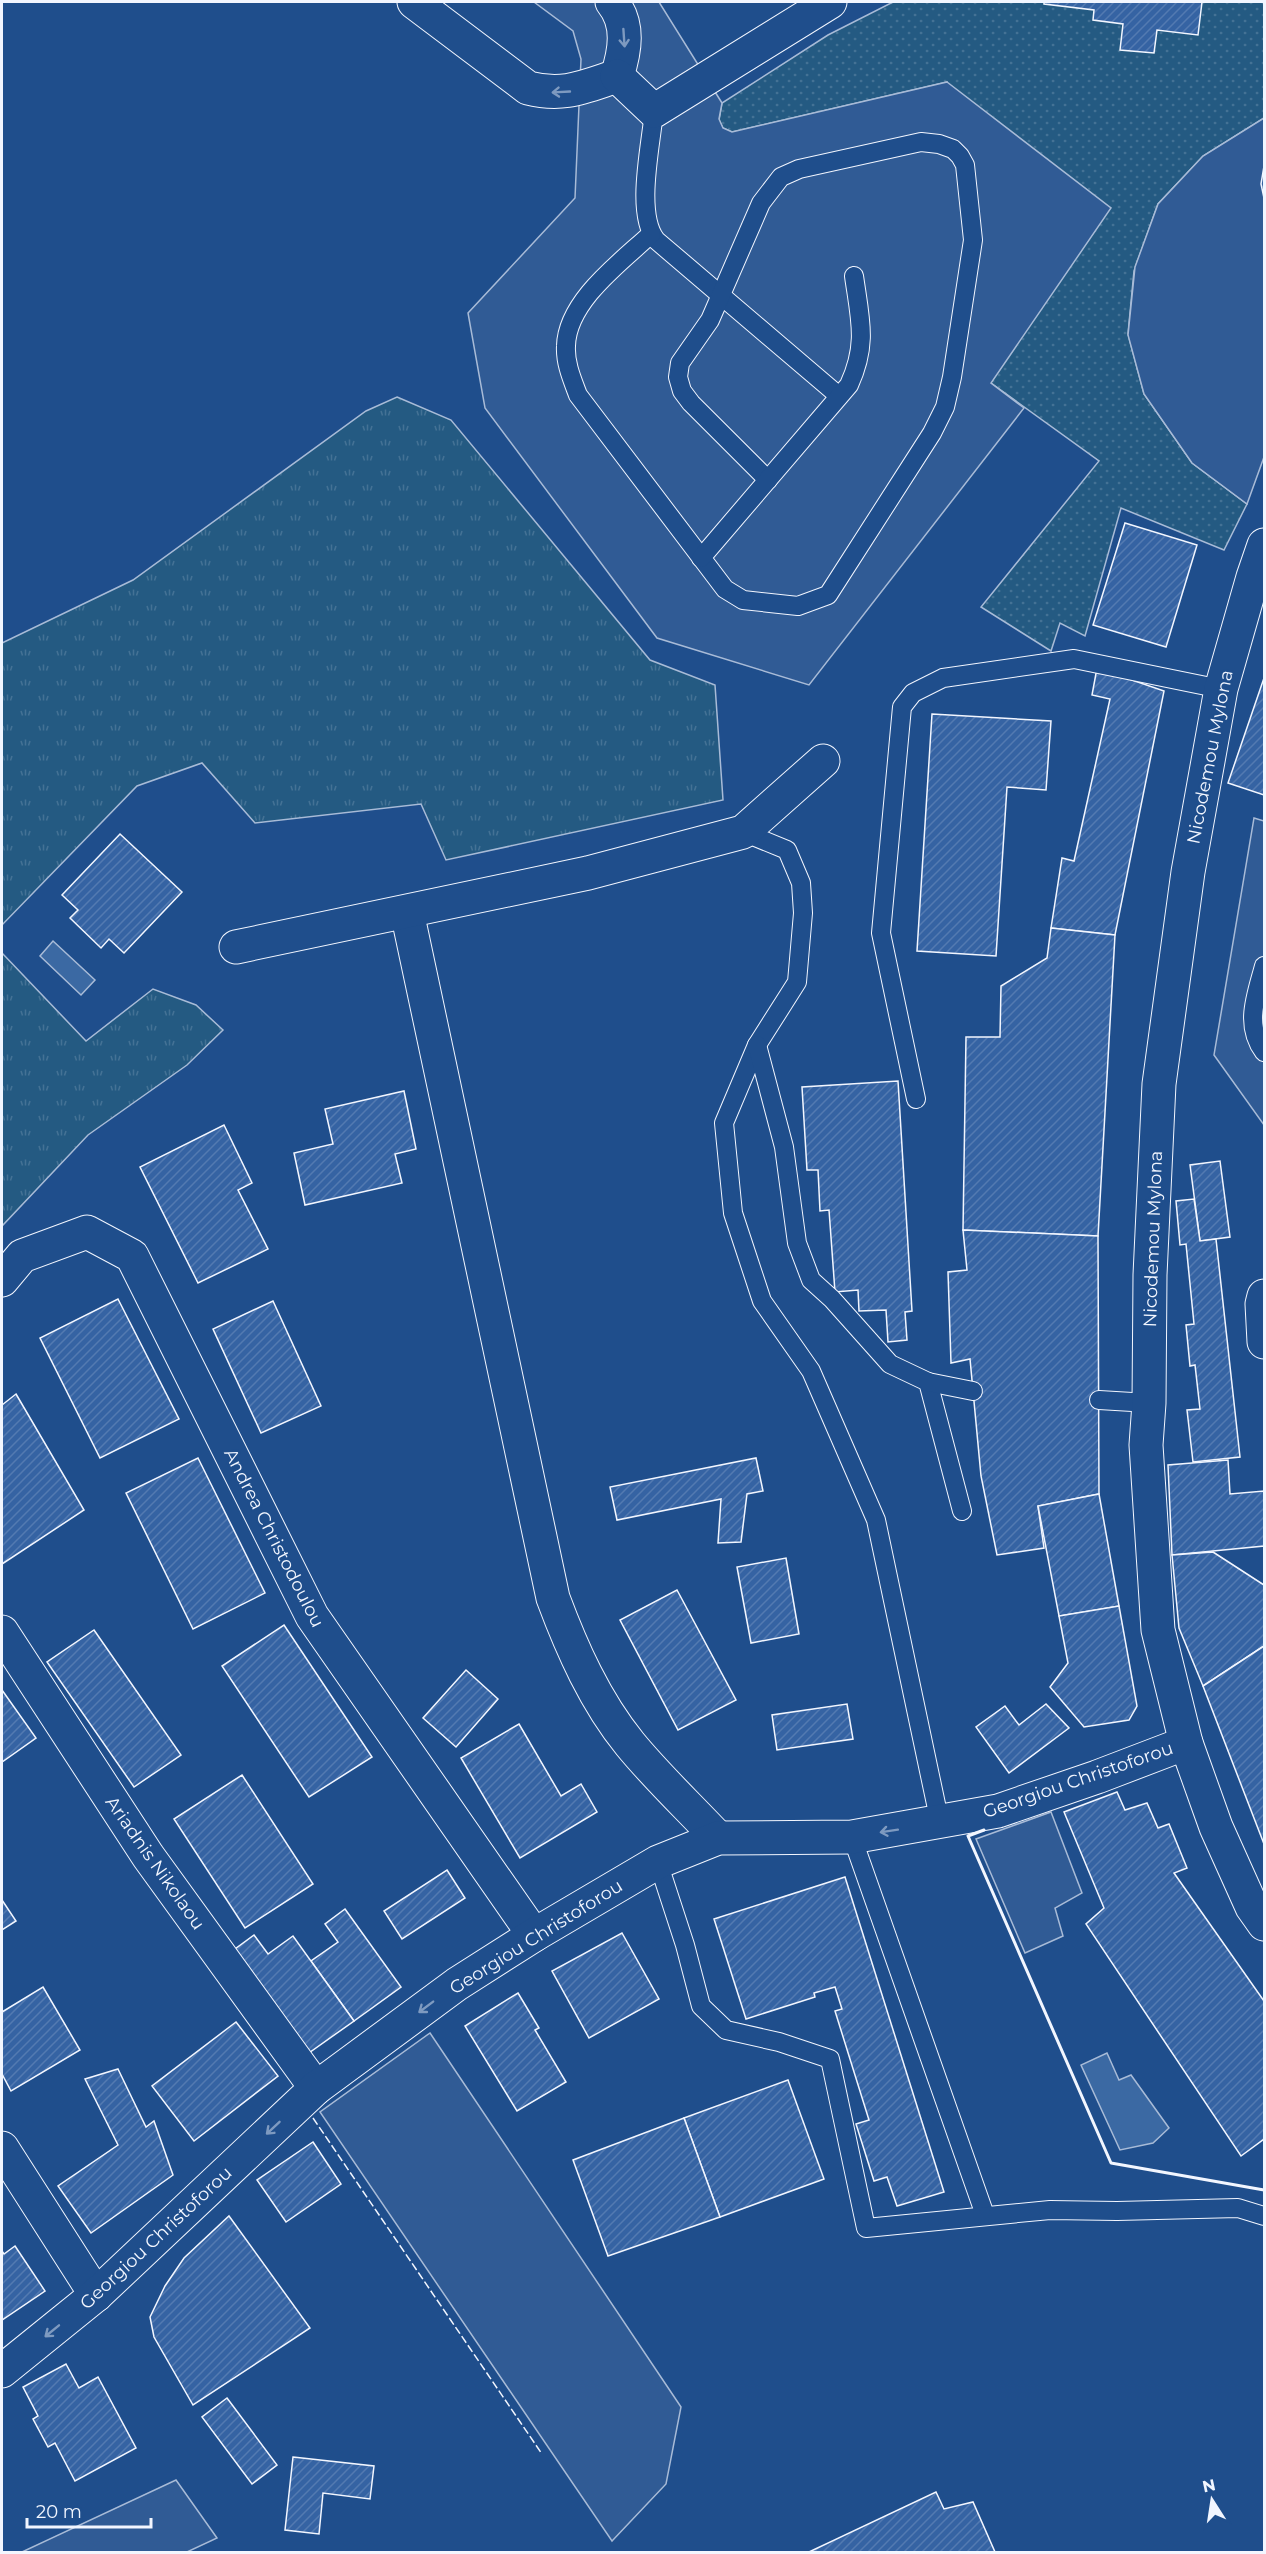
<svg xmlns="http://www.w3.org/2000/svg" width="1266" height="2554" font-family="Montserrat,sans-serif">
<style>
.grass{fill:url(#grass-tufts);stroke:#a8bbd7;stroke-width:1.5}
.park{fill:url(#park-dots);stroke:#a8bbd7;stroke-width:1.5}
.parking{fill:#305b95;stroke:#a8bbd7;stroke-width:1.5}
.water{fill:#3b69a3;stroke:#a8bbd7;stroke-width:1.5}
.building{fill:url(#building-hatch);stroke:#f2f6ff;stroke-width:1.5}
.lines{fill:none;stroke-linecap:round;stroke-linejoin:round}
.service-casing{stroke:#f2f6ff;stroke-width:20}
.minor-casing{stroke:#f2f6ff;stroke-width:35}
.secondary-casing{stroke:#f2f6ff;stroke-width:35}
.service{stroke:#1f4e8c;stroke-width:18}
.minor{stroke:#1f4e8c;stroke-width:33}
.secondary{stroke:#1f4e8c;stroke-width:33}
.fence{stroke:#f2f6ff;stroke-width:1.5;stroke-dasharray:8 3;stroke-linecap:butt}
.wall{stroke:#f2f6ff;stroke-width:3}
.oneway{stroke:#7e9ac0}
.labels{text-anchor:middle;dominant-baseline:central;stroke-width:4.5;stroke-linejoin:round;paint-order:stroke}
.street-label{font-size:18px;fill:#f2f6ff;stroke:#1f4e8c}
</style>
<defs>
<pattern id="grass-tufts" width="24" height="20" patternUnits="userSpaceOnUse" patternTransform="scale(1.5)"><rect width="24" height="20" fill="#245a82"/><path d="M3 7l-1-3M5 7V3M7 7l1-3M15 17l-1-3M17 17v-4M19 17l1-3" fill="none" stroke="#447295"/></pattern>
<pattern id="park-dots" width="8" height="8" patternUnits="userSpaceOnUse" patternTransform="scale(1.5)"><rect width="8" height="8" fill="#245a82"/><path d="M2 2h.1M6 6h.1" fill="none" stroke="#447295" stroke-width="1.8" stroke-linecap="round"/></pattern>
<pattern id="building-hatch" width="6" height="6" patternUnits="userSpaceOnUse" patternTransform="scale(1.5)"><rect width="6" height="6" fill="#3563a3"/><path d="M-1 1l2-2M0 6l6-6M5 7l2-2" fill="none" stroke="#537ab1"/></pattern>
</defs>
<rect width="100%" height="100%" fill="#1f4e8c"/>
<g class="grass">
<path d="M397,397L451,420L650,660L715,685L723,800L446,860L421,804L255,823L202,763L137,786L2,925V643L133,580L366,411Z"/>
<path d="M2,953L86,1041L153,989L196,1005L223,1030L187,1065L88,1135L2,1226Z"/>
</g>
<path class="park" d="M893,2H1264V118L1203,156L1158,204L1134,271L1128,334L1144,394L1192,463L1247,504L1224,550L1121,508L1085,636L1060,623L1051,651L981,607L1099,461L991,383L947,82L732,132L723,128L719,120L722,103L828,35Z"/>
<g class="parking">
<path d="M534,2H659L722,103L719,119L723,128L732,132L947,82L1111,208L991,383L1024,408L809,685L657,638L485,408L468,313L575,198L581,59L573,31Z"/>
<path d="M1264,118V457L1247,504L1192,463L1144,394L1128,335L1135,267L1158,204L1203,156Z"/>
<path d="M1254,818L1264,821V1125L1214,1055Z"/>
<path d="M1051,1812L1082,1893L1055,1908L1063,1936L1025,1953L976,1839Z"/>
<path d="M430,2033L681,2407L666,2484L612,2541L320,2112Z"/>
<path d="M176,2480L217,2538L187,2552H22Z"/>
</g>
<g class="water">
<path d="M53,941L95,980L81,995L40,956Z"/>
<path d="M1107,2053L1119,2080L1131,2075L1169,2128L1153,2143L1120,2150L1081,2065Z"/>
</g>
<g class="building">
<path d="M1044,2H1202L1198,35L1157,30L1154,53L1120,50L1123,24L1093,20L1094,10L1044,4Z"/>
<path d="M1264,166V198L1261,184Z"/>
<path d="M1125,523L1197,545L1166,647L1093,625Z"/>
<path d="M1097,668L1164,691L1115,935L1051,928L1062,858L1074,861L1110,699L1092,695Z"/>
<path d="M1264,678V795L1228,783Z"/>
<path d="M932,714L1051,721L1046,790L1007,787L996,956L917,951Z"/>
<path d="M120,834L182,892L124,953L109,939L101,948L70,918L78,910L62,895Z"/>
<path d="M1051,928L1115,935L1098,1236L963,1230L966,1037H1000L1001,986L1047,958Z"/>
<path d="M898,1081L912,1311L905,1312L907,1340L888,1342L886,1310L859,1311L858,1290L835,1292L829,1210L820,1211L818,1170H807L802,1087Z"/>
<path d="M404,1091L416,1149L395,1154L402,1183L305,1205L294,1153L333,1144L325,1109Z"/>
<path d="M224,1125L252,1183L238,1190L268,1249L198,1283L140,1167Z"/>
<path d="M1220,1161L1230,1237L1200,1241L1190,1165Z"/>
<path d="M1194,1199L1200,1241L1216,1239L1240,1457L1193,1462L1187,1410L1200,1409L1195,1365L1190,1366L1186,1325L1194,1324L1186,1244L1180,1245L1176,1201Z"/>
<path d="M963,1230L1098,1236L1099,1494L1038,1506L1044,1548L997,1555L981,1476L970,1359L951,1363L948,1272L967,1270Z"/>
<path d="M118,1299L179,1419L100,1458L40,1338Z"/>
<path d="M273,1301L321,1406L261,1433L213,1329Z"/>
<path d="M16,1394L84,1510L2,1564V1405Z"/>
<path d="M198,1458L265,1593L193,1629L126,1493Z"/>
<path d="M756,1458L763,1491L747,1494L741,1542L718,1543L721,1499L617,1520L610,1487Z"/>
<path d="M1228,1460L1230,1494L1264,1491V1546L1172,1555L1168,1465Z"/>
<path d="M1099,1494L1119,1606L1059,1616L1038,1506Z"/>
<path d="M1213,1552L1264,1585V1646L1203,1686L1179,1628L1172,1555Z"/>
<path d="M786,1558L799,1634L751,1643L737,1567Z"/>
<path d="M677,1590L736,1700L678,1730L620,1620Z"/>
<path d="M1119,1606L1137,1706L1129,1720L1084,1727L1050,1687L1068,1663L1059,1616Z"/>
<path d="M284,1625L372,1757L309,1797L222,1666Z"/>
<path d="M94,1630L181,1755L134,1787L47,1662Z"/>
<path d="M1264,1646V1844L1203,1686Z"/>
<path d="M466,1670L498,1699L456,1747L423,1718Z"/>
<path d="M2,1690L36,1738L2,1762Z"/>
<path d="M847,1704L853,1739L777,1750L772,1715Z"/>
<path d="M1046,1704L1069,1728L1009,1773L976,1727L1005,1706L1019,1725Z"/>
<path d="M519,1724L561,1796L581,1784L597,1812L520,1858L461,1758Z"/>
<path d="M242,1775L313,1884L245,1928L174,1819Z"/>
<path d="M1117,1792L1125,1810L1147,1803L1158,1828L1169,1824L1187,1868L1174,1873L1264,2001V2139L1241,2156L1086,1924L1104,1908L1064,1812Z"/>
<path d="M447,1870L465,1898L402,1939L384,1911Z"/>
<path d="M845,1877L944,2192L897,2206L887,2177L874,2181L856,2124L869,2120L835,2011L842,2009L835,1987L814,1993L815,1997L746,2019L714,1919Z"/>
<path d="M2,1900L16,1921L2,1930Z"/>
<path d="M345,1909L401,1987L354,2021L311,1961L338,1942L325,1924Z"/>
<path d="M622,1933L659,1999L589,2038L552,1971Z"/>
<path d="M254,1935L268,1954L293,1936L354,2021L306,2055L231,1952Z"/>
<path d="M43,1987L80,2050L11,2091L2,2074V2012Z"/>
<path d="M518,1993L539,2028L535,2030L566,2082L517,2111L465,2026Z"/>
<path d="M236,2022L278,2076L194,2141L152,2086Z"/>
<path d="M118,2069L146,2127L154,2121L173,2175L91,2233L58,2186L118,2145L85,2079Z"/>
<path d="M788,2080L824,2179L720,2217L684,2118Z"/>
<path d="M684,2118L720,2217L608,2256L573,2160Z"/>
<path d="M313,2142L341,2184L286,2222L257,2180Z"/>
<path d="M229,2216L310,2328L193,2405L154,2337L150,2317L165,2286L184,2258Z"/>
<path d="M15,2246L45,2291L2,2320V2251L4,2254Z"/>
<path d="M66,2364L79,2388L98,2377L136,2448L75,2481L55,2443L48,2447L33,2419L38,2416L23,2387Z"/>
<path d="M227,2398L277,2465L252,2484L202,2417Z"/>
<path d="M293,2457L374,2466L370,2499L323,2493L319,2534L285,2530Z"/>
<path d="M936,2492L944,2509L973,2502L995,2552H809Z"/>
</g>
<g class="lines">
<g class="service-casing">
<g id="service">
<path d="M654,111C651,146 635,213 656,240L839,396"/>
<path d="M651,234C621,262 567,301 566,346C565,363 572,379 578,395L725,589L743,600L798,606L828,595L932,433L945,407L952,377L973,240L965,165L960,156L953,149L939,144L921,142L799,169L781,177L761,203L710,320L680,363L678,377L682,391L691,403L768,480"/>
<path d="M701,558L849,385C868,344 860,319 854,276"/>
<path d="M743,832L787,850L801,883L803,913L797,982L757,1045L724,1123L733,1213L762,1301L811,1371L876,1520L940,1823"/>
<path d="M1264,966C1256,996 1244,1025 1264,1052"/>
<path d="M757,1045L784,1147L797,1243L811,1280L832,1299L890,1364L928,1382L962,1511"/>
<path d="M916,1099L881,933L902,707L913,693L943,678L1074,659L1221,689"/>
<path d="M928,1382L973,1391"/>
<path d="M1099,1400L1149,1403"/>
<path d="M852,1837L985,2215"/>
<path d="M658,1862L685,1945L701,2006L726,2030L779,2042L830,2059L866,2228L1050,2210L1117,2211L1238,2208L1264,2216"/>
</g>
</g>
<g class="minor-casing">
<g id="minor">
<path d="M414,2L528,88C564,97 583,87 617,76"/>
<path d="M612,2C630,24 625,51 617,76"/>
<path d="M617,76L654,111L830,2"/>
<path d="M407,912L553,1598C572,1649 595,1701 630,1744C657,1777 689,1807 718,1838"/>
<path d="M236,947L588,873L743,832L823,761"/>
<path d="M2,1280L22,1256L87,1232L132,1256L312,1616L534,1935"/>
<path d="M1264,1296L1262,1304L1264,1342"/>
<path d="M2,1632L148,1856L316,2088"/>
<path d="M2,2148L96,2295"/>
<path d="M2,2371L96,2295L316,2088L457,1984L534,1935L658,1862L718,1838L852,1837L998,1811L1097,1777L1186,1743"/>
</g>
</g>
<g class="secondary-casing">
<path id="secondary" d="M1264,545L1253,577L1221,689L1188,872L1159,1084L1150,1275L1149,1403L1146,1445L1158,1630L1186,1743L1216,1827L1252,1907L1264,1924"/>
</g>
<use href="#service" class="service"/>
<use href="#minor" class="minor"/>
<use href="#secondary" class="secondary"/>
<path class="fence" d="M313,2118L542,2454"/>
<path class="wall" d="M984,1830L968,1836L1111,2163L1264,2190"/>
</g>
<defs><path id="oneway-shaft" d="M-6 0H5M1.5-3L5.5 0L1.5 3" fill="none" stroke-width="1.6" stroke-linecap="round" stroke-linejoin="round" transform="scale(1.5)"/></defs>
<g class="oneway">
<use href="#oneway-shaft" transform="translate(624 38) rotate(86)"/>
<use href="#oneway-shaft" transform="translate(561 92) rotate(177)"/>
<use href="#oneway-shaft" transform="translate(889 1831) rotate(171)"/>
<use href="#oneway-shaft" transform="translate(426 2007) rotate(143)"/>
<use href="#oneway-shaft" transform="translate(273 2128) rotate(137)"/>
<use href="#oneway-shaft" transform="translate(52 2331) rotate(141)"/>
</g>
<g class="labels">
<g class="street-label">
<text transform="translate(1210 757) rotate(-79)">Nicodemou Mylona</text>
<text transform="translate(1153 1239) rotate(-88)">Nicodemou Mylona</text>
<text transform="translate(274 1538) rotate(63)">Andrea Christodoulou</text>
<text transform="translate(1078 1780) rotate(-19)">Georgiou Christoforou</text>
<text transform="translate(155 1863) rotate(55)">Ariadnis Nikolaou</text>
<text transform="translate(536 1937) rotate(-32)">Georgiou Christoforou</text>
<text transform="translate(156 2238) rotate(-43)">Georgiou Christoforou</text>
</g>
</g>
<rect width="1266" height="2554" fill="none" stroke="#f2f6ff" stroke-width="6"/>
<g transform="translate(1212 2500) rotate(348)" stroke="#1f4e8c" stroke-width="4.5" paint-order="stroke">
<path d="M0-4.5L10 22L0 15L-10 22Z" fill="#f2f6ff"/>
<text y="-9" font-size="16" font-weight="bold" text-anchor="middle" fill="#f2f6ff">N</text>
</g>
<path d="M27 2518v9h124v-9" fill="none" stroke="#f2f6ff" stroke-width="3"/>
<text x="36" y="2518" font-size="18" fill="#f2f6ff" stroke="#1f4e8c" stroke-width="4.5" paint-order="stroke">20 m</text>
</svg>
